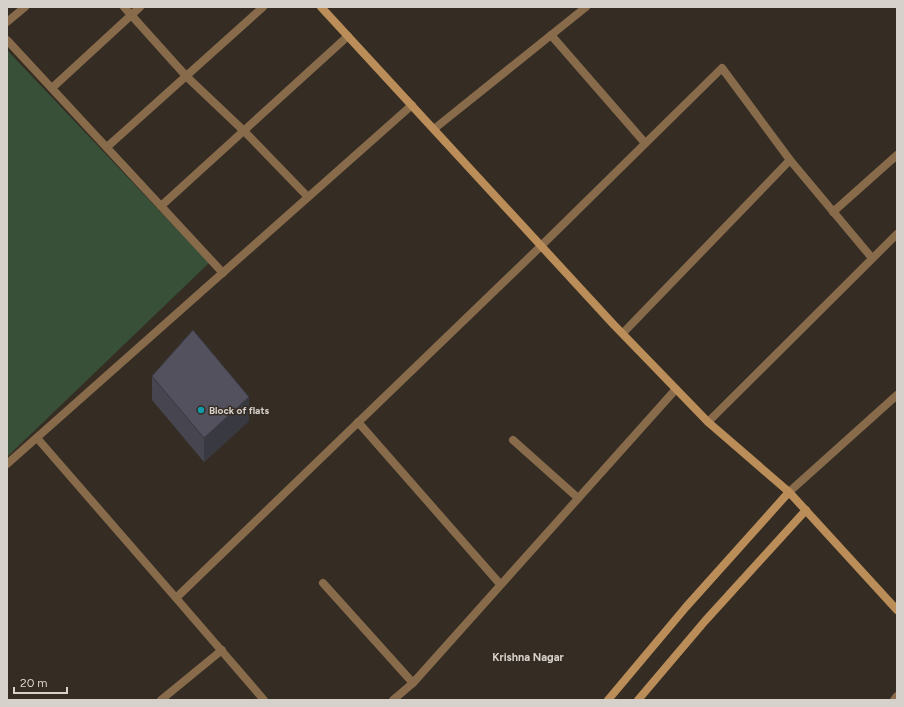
<svg xmlns="http://www.w3.org/2000/svg" width="904" height="707" font-family="Figtree,sans-serif">
<style>
.green{fill:#375037}
.lines{fill:none;stroke-linecap:round;stroke-linejoin:round}
.street{stroke:#886b4b;stroke-width:8}
.secondary{stroke:#bb8d58;stroke-width:8}
.wall{fill:#474650}
.shaded-wall{fill:#393941}
.building{fill:#52515d;stroke:#393941}
.culture-dot{fill:#0f9aa8;stroke:#352c23;stroke-width:1.5}
.labels{text-anchor:middle;dominant-baseline:central;stroke-width:3;stroke-linejoin:round;paint-order:stroke}
.poi-label{font-size:10px;font-weight:bold;fill:#d7d1cb;stroke:#352c23;text-anchor:start}
.neighbourhood-label{font-size:11px;font-weight:bold;fill:#d7d1cb;stroke:#352c23}
</style>
<rect width="100%" height="100%" fill="#352c23"/>
<path class="green" d="M7,50L209,263L7,457Z"/>
<g class="lines">
<g class="street">
<path d="M124,7L186,76L245,132L308,197"/>
<path d="M7,22L25,7"/>
<path d="M551,35L645,143"/>
<path d="M7,40L223,273"/>
<path d="M52,88L140,7"/>
<path d="M434,129L586,7"/>
<path d="M107,147L263,7"/>
<path d="M790,160L872,258"/>
<path d="M161,206L348,36"/>
<path d="M833,212L897,155"/>
<path d="M358,422L500,584"/>
<path d="M708,422L897,234"/>
<path d="M37,438L176,598L541,246L722,68L790,160L623,333"/>
<path d="M513,440L578,498"/>
<path d="M7,464L412,105"/>
<path d="M789,492L897,395"/>
<path d="M323,583L413,683"/>
<path d="M176,598L264,700"/>
<path d="M161,700L222,650"/>
<path d="M393,700L413,683L676,389"/>
<path d="M894,700L897,696"/>
</g>
<g class="secondary">
<path d="M321,7L614,325L708,422L789,492L897,610"/>
<path d="M608,700L686,607L789,492"/>
<path d="M638,700L705,621L806,510"/>
</g>
</g>
<path class="wall" d="M152,376L249,421L204,462L152,400Z"/>
<path class="shaded-wall" d="M249,397V421L204,462V438Z"/>
<path class="building" d="M193,330L249,397L204,438L152,376Z"/>
<circle class="culture-dot" cx="201" cy="410" r="4"/>
<g class="labels">
<g class="poi-label">
<text x="209" y="410">Block of flats</text>
</g>
<g class="neighbourhood-label">
<text x="528" y="657">Krishna Nagar</text>
</g>
</g>
<rect width="904" height="707" fill="none" stroke="#d7d1cb" stroke-width="16"/>
<path d="M14 687v6h53v-6" fill="none" stroke="#d7d1cb" stroke-width="2"/>
<text x="20" y="687" font-size="12" fill="#d7d1cb" stroke="#352c23" stroke-width="3" paint-order="stroke">20 m</text>
</svg>
